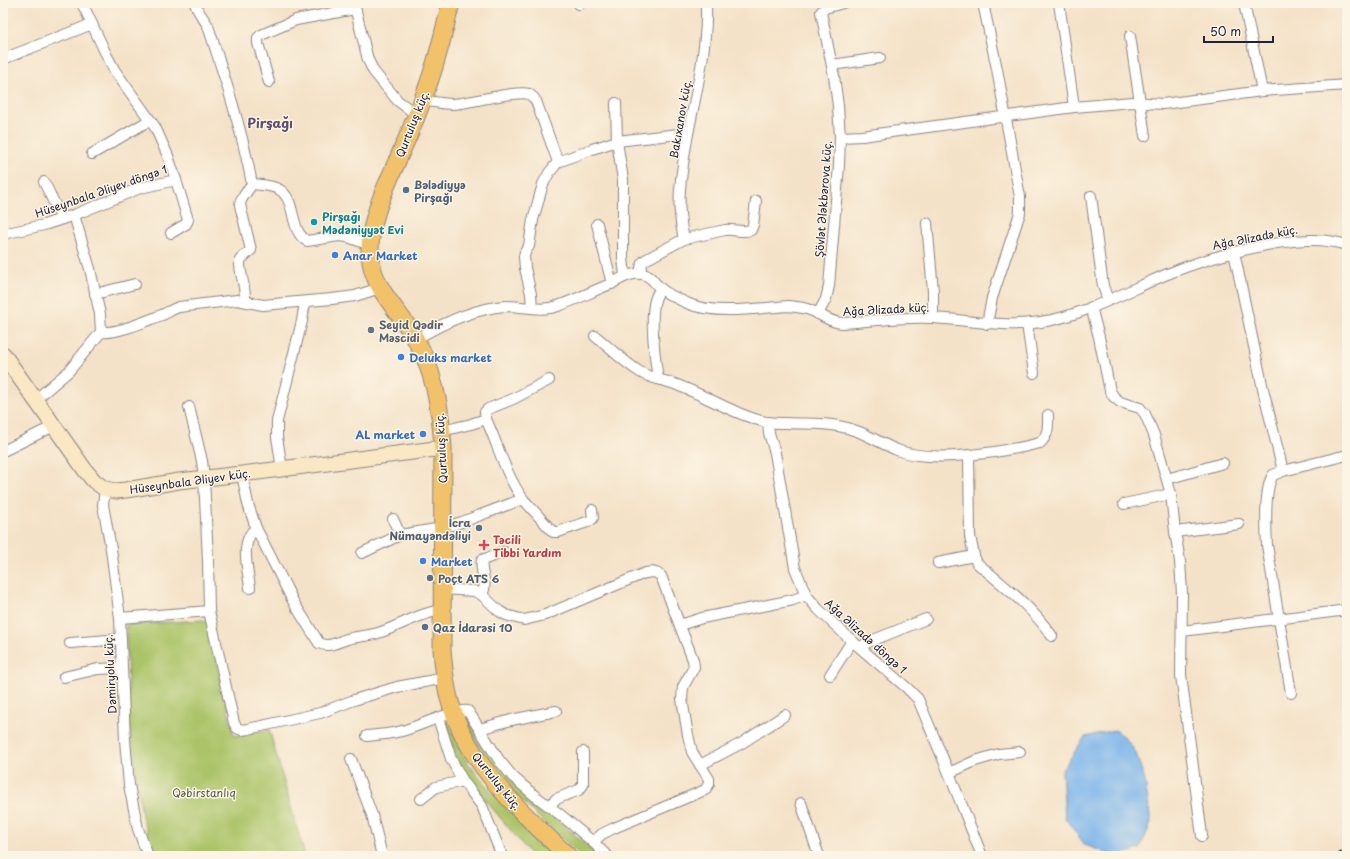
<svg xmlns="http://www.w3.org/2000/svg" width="1350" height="859" font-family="'Playpen Sans',sans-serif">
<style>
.green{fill:#acc469;stroke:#677352}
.water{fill:#7ab4eb;stroke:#4e6b93}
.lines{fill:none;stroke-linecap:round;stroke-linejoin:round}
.street-casing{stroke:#8b8282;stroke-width:12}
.secondary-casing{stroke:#8b8282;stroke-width:17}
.primary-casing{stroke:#8b8282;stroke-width:19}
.street{stroke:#fff;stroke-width:10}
.secondary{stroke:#fae7c3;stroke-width:15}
.primary{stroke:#f2c26a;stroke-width:17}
.rail{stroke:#22223b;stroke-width:3;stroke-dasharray:6 3;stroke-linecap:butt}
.service-dot{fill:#5c6f8a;stroke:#fcf5e5;stroke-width:1.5}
.culture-dot{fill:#0f9aa8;stroke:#fcf5e5;stroke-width:1.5}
.shop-dot{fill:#3f7fe0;stroke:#fcf5e5;stroke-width:1.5}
.worship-dot{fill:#6b7280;stroke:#fcf5e5;stroke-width:1.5}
.health-dot{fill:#e0444e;stroke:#fcf5e5;stroke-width:1.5}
.labels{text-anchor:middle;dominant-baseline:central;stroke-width:3;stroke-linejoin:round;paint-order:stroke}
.street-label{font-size:11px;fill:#22223b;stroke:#fcf5e5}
.service-label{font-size:11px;font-weight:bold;fill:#4e5e75;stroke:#fcf5e5;text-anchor:start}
.culture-label{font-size:11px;font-weight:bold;fill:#0d838f;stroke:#fcf5e5;text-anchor:start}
.shop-label{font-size:11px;font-weight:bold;fill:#366cbe;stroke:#fcf5e5;text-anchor:start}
.worship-label{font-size:11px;font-weight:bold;fill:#5b616d;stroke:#fcf5e5;text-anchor:start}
.health-label{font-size:11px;font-weight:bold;fill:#be3a42;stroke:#fcf5e5;text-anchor:start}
.park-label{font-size:11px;fill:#525b4b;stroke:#fcf5e5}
.quarter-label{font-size:13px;font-weight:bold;fill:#5f4c6f;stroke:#fcf5e5}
</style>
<rect width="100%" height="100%" fill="#fcf5e5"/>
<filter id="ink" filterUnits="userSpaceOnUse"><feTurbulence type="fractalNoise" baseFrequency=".025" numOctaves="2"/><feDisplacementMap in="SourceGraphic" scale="8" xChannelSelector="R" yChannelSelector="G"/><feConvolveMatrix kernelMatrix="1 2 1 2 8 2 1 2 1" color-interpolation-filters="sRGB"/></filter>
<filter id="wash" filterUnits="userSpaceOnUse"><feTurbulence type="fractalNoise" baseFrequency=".012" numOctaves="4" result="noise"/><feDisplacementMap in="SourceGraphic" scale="16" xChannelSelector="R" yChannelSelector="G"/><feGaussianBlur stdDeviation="0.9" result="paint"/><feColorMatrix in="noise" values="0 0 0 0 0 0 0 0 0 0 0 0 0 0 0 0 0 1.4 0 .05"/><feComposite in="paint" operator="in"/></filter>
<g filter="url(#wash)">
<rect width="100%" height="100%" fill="#f4e2c8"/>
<g class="green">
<path d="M203,620L209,624L234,736L269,729L305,856H155L142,816L129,723L126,625Z"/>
<path d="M467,715L544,808L599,856H581C552,829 521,803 496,772C482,755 473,735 463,717Z"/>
<path d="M448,722L465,759L490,790L509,811L556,856H532L468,779L457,760L445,724Z"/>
</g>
<path class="water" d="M1115,730L1125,737L1136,753L1145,781L1151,823L1140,849L1115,856L1085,845L1065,818L1062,770L1085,737Z"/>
</g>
<g filter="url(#ink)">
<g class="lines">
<g class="street-casing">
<g id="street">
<path d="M195,3C197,12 204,18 208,26C225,78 242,130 252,184L241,200L240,205L251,250L240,260C239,274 246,285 245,301"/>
<path d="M354,3L368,60L374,72L398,101L417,115"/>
<path d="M983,3L997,69L1020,197V213L992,298L987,324"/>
<path d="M1059,3L1074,107"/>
<path d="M1244,3L1262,91"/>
<path d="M579,4L581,3"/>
<path d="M1130,36L1145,136"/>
<path d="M3,59L92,24"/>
<path d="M832,65L880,58"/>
<path d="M269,82L258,43V38L261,35L296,20L355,9"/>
<path d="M423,100C433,102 443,104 454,104C469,103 517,90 529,94C532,96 534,98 536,101L558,162"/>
<path d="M616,103L617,141L623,180V258L625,276"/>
<path d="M840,137L862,136L1074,107L1132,102L1163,104L1262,91L1347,85"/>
<path d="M92,154L150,120"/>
<path d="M44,182L62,219"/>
<path d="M252,184C261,185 273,185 280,190C297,201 289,231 307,241L339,236L348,237L370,245"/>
<path d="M1091,196L1103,286L1108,300"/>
<path d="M74,215L90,269L100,314L101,332"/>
<path d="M927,223L933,291V318"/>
<path d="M597,224L612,284"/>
<path d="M171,233L186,224L188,220L176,180"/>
<path d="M3,234L44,225L74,215L140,188L176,180L168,156L155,127L115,71L107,56L82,3"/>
<path d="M684,239C676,206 680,184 685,151C693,102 708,53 706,3"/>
<path d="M1234,252L1263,389L1283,471L1273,475C1264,489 1266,527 1267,545L1291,693"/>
<path d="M640,273L642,263L645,260L684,239L725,230C734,229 743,233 751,230L753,225L756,201"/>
<path d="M95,294L135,284"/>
<path d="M1091,307L1099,337L1110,391L1114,397L1120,402L1140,408L1145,414L1154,435L1171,494L1175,532L1180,561L1182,594L1181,675L1202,836"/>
<path d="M532,308L531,294L525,268L524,257L525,252L529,246L533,220L543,184L549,173L558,162L592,149L617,141L688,133"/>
<path d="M818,314L826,299L829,286L839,165L840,137L838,106L834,76L821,12L825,8L843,3"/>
<path d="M1027,324L1034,373"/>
<path d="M595,336C610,348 624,362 640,372C651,379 665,380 677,385C707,396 735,415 766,422C773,423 780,423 787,423C804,424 822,423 838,426C860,429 877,442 897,450C933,464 1004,452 1040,443C1049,435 1048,426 1048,415"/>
<path d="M416,339C443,323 475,308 506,306C523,306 541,312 558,306C575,300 591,292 608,285C619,280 630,272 642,274C651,275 654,283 660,288C668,295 680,300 689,304C715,315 760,308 788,306C795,307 801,307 807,309C821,313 827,322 842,323C872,321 903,316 933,318C969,320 1004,328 1041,322C1085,315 1125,292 1165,275C1198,261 1231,252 1266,245C1294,240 1320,237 1347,245"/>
<path d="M658,379C655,359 649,315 656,297C657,294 659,291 661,289"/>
<path d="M35,400L69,371L101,332C116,334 144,322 159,316C166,314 172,309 179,307L237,300L263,305L332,299L355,296L380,288"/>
<path d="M189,407L202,461L204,478L208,560L209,611L234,723L237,728L242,730L248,729L320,713L354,700L397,687L445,678"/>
<path d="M768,422L769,433L775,453L795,568L806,595L818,609L852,641L907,688L918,699L949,773L982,856"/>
<path d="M442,431L471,424L486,419L485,412L488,409L513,399L549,380"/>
<path d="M3,451L54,426"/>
<path d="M969,455L970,536L974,556L977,563C1004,586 1032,607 1052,636"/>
<path d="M282,469L277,437V421L302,321L305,302"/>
<path d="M1283,471L1347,455"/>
<path d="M242,474L248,504L256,528L294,603L319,643C330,649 340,640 351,638C360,636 369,636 378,633C400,626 419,613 442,610"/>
<path d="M1167,479L1223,463"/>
<path d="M105,489L103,505L111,549L120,618L125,740L129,785L138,829L148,856"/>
<path d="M523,499L553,532H558L590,521L593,518L592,510"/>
<path d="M1124,504L1171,494"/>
<path d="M393,519L400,535"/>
<path d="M1175,532L1239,524"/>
<path d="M362,553L400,535L442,528L462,522L523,499C506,476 498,445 486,419"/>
<path d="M938,563L974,556"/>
<path d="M250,588C248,569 239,541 256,528"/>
<path d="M442,589L474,591L482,595L499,611L506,615L524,620L545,615L645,573C652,572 655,571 661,576L693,660L694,667L683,687L682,699L688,735L692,752L709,779V784L705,790L614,828L602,834L593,842"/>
<path d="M482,595C489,581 479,572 482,560L504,552"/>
<path d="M120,618L209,611"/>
<path d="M680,625L702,618L793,600L806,595"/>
<path d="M1182,631L1347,610"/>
<path d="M70,643L121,639"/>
<path d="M861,648L866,643L926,619"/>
<path d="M830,675L852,641"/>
<path d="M64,677L98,669L122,668"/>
<path d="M438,718L451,759L463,781L482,806L502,856"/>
<path d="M480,729L511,720L556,711"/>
<path d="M367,736C379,735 390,734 402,731C417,727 455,709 468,711L499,760L513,777L534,795L562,816L593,842L607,856"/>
<path d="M351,759L372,815L382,856"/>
<path d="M700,765L742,743L785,715"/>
<path d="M949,773L975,761L999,754L1020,752"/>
<path d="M421,799L436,787L463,781"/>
<path d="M801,803L819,856"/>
<path d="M549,806L556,799L579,790L583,785V752"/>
</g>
</g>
<g class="secondary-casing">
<path id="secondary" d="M3,354L85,470L94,481L105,489L116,491L126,490L179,481L242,474L443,448"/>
</g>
<g class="primary-casing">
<path id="primary" d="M451,3C444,30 438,58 428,85C420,108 411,130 401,152C387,185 365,226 371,262C376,293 402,313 416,340C435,372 441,411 443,448L442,650C444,669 445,687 451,705C470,767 522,813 568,856"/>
</g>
<use href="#street" class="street"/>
<use href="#secondary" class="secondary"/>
<use href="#primary" class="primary"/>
<path class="rail" d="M1337,856L1347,849"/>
</g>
</g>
<g class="service-dot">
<circle cx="406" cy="190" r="4"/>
<circle cx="479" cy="528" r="4"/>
<circle cx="430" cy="578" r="4"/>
<circle cx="425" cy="627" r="4"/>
</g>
<circle class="culture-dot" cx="314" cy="222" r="4"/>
<g class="shop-dot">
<circle cx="335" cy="255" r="4"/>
<circle cx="401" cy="357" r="4"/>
<circle cx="423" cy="434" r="4"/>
<circle cx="423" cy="561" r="4"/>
</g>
<circle class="worship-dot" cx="371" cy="330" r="4"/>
<path class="health-dot" d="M482 539h4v4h4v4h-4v4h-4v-4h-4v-4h4z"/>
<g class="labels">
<g class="street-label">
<text transform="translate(680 119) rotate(-80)">Bakıxanov küç.</text>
<text transform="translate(412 124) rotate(-68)">Qurtuluş küç.</text>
<text transform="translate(101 191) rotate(-19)">Hüseynbala Əliyev döngə 1</text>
<text transform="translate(823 199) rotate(-86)">Şövlət Ələkbərova küç.</text>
<text transform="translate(1255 237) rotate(-11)">Ağa Əlizadə küç.</text>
<text transform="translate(886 309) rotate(-3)">Ağa Əlizadə küç.</text>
<text transform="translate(441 448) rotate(-93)">Qurtuluş küç.</text>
<text transform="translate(190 481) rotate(-8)">Hüseynbala Əliyev küç.</text>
<text transform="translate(866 636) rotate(42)">Ağa Əlizadə döngə 1</text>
<text transform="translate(110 674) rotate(-93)">Dəmiryolu küç.</text>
<text transform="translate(497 781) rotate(51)">Qurtuluş küç.</text>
</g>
<g class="service-label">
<text x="414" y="184">Bələdiyyə<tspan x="414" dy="13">Pirşağı</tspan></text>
<text x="471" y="522" text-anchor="end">İcra<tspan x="471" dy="13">Nümayəndəliyi</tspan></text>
<text x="438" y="578">Poçt ATS 6</text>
<text x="433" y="627">Qaz İdarəsi 10</text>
</g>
<g class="culture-label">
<text x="322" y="216">Pirşağı<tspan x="322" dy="13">Mədəniyyət Evi</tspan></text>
</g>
<g class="shop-label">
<text x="343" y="255">Anar Market</text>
<text x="409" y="357">Deluks market</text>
<text x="415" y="434" text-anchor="end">AL market</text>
<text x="431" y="561">Market</text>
</g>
<g class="worship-label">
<text x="379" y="324">Seyid Qədir<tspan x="379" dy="13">Məscidi</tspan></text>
</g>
<g class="health-label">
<text x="493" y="539">Təcili<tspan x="493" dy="13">Tibbi Yardım</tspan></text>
</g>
<g class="park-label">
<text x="204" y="792">Qəbirstanlıq</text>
</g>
<g class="quarter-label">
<text x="270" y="122">Pirşağı</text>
</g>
</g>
<rect width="1350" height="859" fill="none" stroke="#fcf5e5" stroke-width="16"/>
<path d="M1204 36v6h69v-6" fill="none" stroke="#22223b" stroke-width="2"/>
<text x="1210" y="36" font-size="12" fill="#22223b" stroke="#fcf5e5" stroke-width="3" paint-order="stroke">50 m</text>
</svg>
